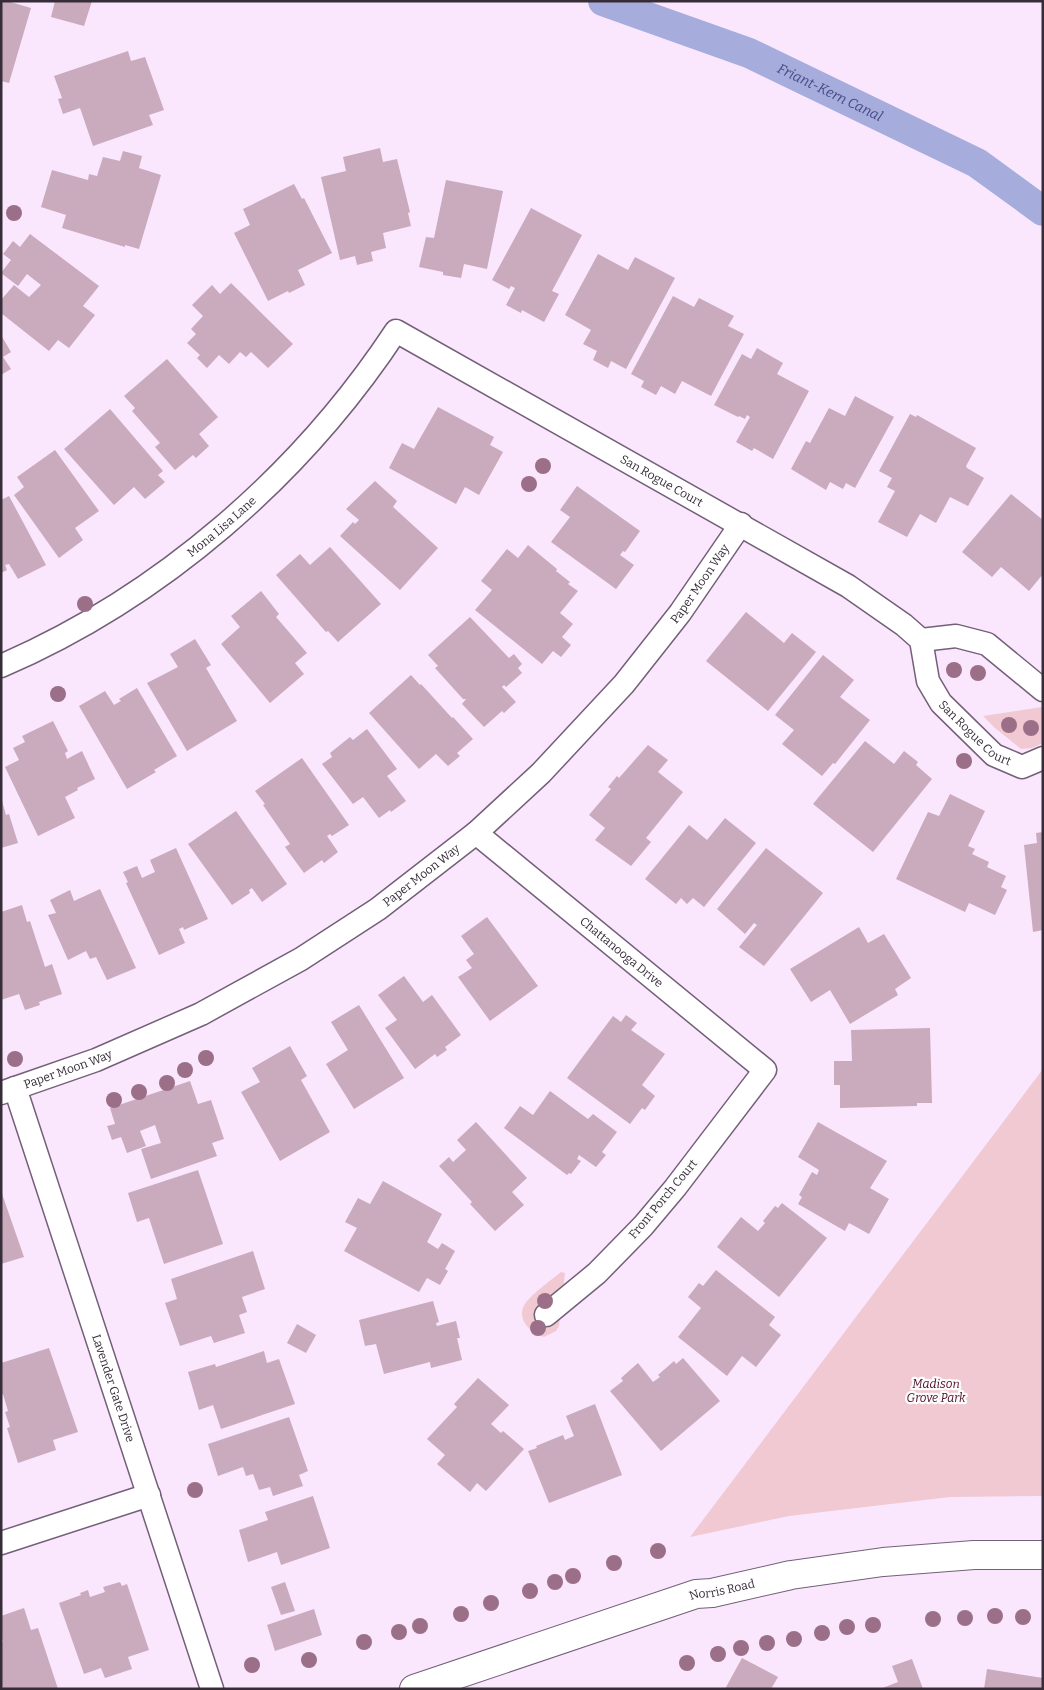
<svg xmlns="http://www.w3.org/2000/svg" width="1044" height="1690" font-family="Bitter,serif">
<style>
.green{fill:#f0c9d2}
.lines{fill:none;stroke-linecap:round;stroke-linejoin:round}
.canal{stroke:#a6acdb;stroke-width:30}
.building{fill:#caaabd}
.minor-casing{stroke:#745f78;stroke-width:25}
.tertiary-casing{stroke:#745f78;stroke-width:30}
.minor{stroke:#fff;stroke-width:22}
.tertiary{stroke:#fff;stroke-width:28}
.tree{fill:#9b6f87}
.labels{text-anchor:middle;dominant-baseline:central;stroke-width:4.5;stroke-linejoin:round;paint-order:stroke}
.street-label{font-size:12px;fill:#362d38;stroke:#fcfcfc}
.park-label{font-size:12px;font-style:italic;fill:#4d0c26;stroke:#fcfcfc}
.water-label{font-size:14px;font-style:italic;fill:#474a86;stroke:#fcfcfc}
</style>
<rect width="100%" height="100%" fill="#fae7fe"/>
<g class="green">
<path d="M1042,707L1043,743L1032,748L1021,749L995,728L983,716Z"/>
<path d="M1043,1069V1496L950,1497L789,1516L690,1537Z"/>
<path d="M561,1272L565,1273L559,1326L556,1331L544,1337C529,1332 514,1317 527,1301C537,1290 550,1281 561,1272Z"/>
</g>
<g class="lines">
<path class="canal" id="s1" d="M603,1L749,53L977,163L1043,211"/>
</g>
<g class="building">
<path d="M1,1H7L31,8L9,83L1,81Z"/>
<path d="M55,1H92L84,26L51,17Z"/>
<path d="M128,51L131,61L145,57L164,110L149,115L153,125L93,146L80,108L63,114L58,99L62,98L54,76Z"/>
<path d="M380,148L383,162L397,159L410,212L408,213L411,226L383,233L386,248L371,252L373,261L357,265L355,256L340,260L321,177L346,171L343,157Z"/>
<path d="M123,151L142,156L139,168L161,175L139,249L125,245V247L62,228L66,215L41,207L52,170L88,180L89,174L97,176L103,157L120,161Z"/>
<path d="M446,180L503,191L487,269L464,264L461,278L443,275V272L419,267L426,237L434,238Z"/>
<path d="M294,184L302,199L304,198L332,253L298,270L305,285L289,293L288,291L268,301L234,233L250,225L243,209Z"/>
<path d="M531,208L582,235L552,291L559,294L544,322L522,310L521,313L506,305L515,288L511,286L509,289L492,280Z"/>
<path d="M30,234L99,286L83,306L95,315L69,348L58,340L49,351L1,313V300L14,285L29,297L41,285L27,274L18,286L1,273L11,260L3,254L13,241L20,247Z"/>
<path d="M598,254L628,270L635,257L675,278L626,369L611,361L608,368L593,360L597,351L583,344L591,330L565,315Z"/>
<path d="M231,283L293,344L268,368L251,352L246,357L240,352L229,364L219,355L207,368L197,358L200,355L187,343L196,334L191,329L203,316L192,305L212,285L220,294Z"/>
<path d="M673,296L694,307L699,298L734,316L728,326L744,334L711,396L682,381L675,394L661,386L656,395L641,387L644,381L631,374Z"/>
<path d="M1,335L11,352L3,357L11,369L1,375Z"/>
<path d="M757,348L783,363L777,374L809,391L773,459L754,448L752,451L736,442L750,417L747,415L745,419L739,416L738,417L714,405L742,354L751,359Z"/>
<path d="M167,359L218,417L199,434L209,446L196,458L193,455L175,470L155,447L160,443L132,411L135,408L124,396Z"/>
<path d="M855,396L894,417L855,488L846,483L843,489L830,482L826,490L791,469L806,441L810,443L829,408L845,416Z"/>
<path d="M438,407L494,437L490,445L503,452L479,495L465,487L456,504L389,468L402,443L414,449Z"/>
<path d="M110,409L163,471L158,475L165,482L145,499L134,487L114,505L64,449Z"/>
<path d="M910,414L916,417L917,415L976,448L966,466L967,468L984,478L968,506L950,497L936,523L920,514L907,537L878,522L895,491L887,487L892,478L879,471Z"/>
<path d="M55,450L99,511L75,528L83,540L59,558L14,495L24,487L17,477Z"/>
<path d="M375,481L397,501L393,507L438,548L400,590L340,536L353,522L355,524L359,520L346,509Z"/>
<path d="M577,486L640,531L625,552L623,551L620,555L634,565L616,589L551,542L570,517L560,510Z"/>
<path d="M1011,494L1043,520V574L1029,591L1001,567L992,577L962,552Z"/>
<path d="M9,496L46,565L18,579L9,564L5,565L7,570L1,573V500Z"/>
<path d="M528,545L557,569L556,571L570,582L568,584L578,591L560,613L573,624L562,637L571,645L561,657L553,651L542,664L475,610L492,590L481,581L507,549L518,558Z"/>
<path d="M330,547L381,604L338,642L328,631L326,632L276,575L300,554L310,565Z"/>
<path d="M261,591L279,614L276,617L307,653L295,663L304,674L270,703L221,644L240,627L231,616Z"/>
<path d="M746,612L784,643L792,633L816,652L768,711L706,661Z"/>
<path d="M470,617L509,658L514,654L522,664L518,668L522,673L506,687L504,685L502,687L516,702L504,713L502,711L484,727L462,704L466,699H463L435,668L438,666L428,655Z"/>
<path d="M195,639L211,665L206,668L237,721L187,751L147,683L178,667L170,654Z"/>
<path d="M823,655L854,680L840,697L870,720L835,764L833,763L822,776L782,744L794,730L775,715Z"/>
<path d="M411,675L420,685L421,684L452,718L453,717L473,739L457,753L460,756L448,766L436,754L419,769L369,713Z"/>
<path d="M137,688L177,756L154,770L156,772L127,789L79,706L105,691L114,705L121,701L119,699Z"/>
<path d="M53,721L68,751L65,753L67,759L82,751L95,779L77,788L78,790L65,797L75,818L38,836L5,767L19,760L13,748L25,742L22,736Z"/>
<path d="M367,729L397,769L387,776L406,801L391,812L390,810L379,818L363,797L353,804L322,764L332,757L330,753L350,737L353,740Z"/>
<path d="M865,741L894,764L904,751L918,762L916,765L932,779L873,852L813,804Z"/>
<path d="M648,745L668,760L658,772L683,792L646,838L651,842L631,866L595,840L605,828L589,815L611,789L608,787L617,776L619,778Z"/>
<path d="M302,758L349,825L332,836L330,834L327,836L338,852L324,863L322,860L304,873L285,847L290,844L263,805L265,804L255,791Z"/>
<path d="M950,794L985,811L968,846L975,849L972,854L989,862L987,867L1006,876L1001,887L1007,890L995,915L969,903L965,912L896,879L928,812L939,816Z"/>
<path d="M2,801L6,815L9,814L18,843L1,848Z"/>
<path d="M236,811L287,884L262,902L252,888L249,890L250,893L232,905L188,844Z"/>
<path d="M725,818L756,843L704,907L693,898L687,904L681,898L676,904L645,879L689,825L707,840Z"/>
<path d="M1043,832V930L1033,932L1024,845L1037,843L1036,833Z"/>
<path d="M176,848L208,919L184,930L183,927L179,929L185,943L159,955L126,883L128,882L123,872L137,866L142,878L155,872L150,860Z"/>
<path d="M766,848L823,893L764,966L739,947L757,925L754,923L745,934L717,909Z"/>
<path d="M100,889L136,968L107,980L96,957L90,959L86,951L68,960L48,915L56,913L50,900L70,890L74,901Z"/>
<path d="M22,905L27,922L30,921L45,967L52,964L62,994L39,1002L40,1005L25,1010L19,994L1,1000V912Z"/>
<path d="M487,917L538,986L490,1021L458,977L472,968L466,960L474,954L461,936Z"/>
<path d="M859,927L868,943L884,934L911,978L895,989L898,995L850,1024L830,990L811,1002L790,969Z"/>
<path d="M404,976L423,1002L432,995L461,1035L445,1047L447,1050L437,1057L435,1054L415,1069L385,1028L397,1020L378,995Z"/>
<path d="M359,1005L404,1078L354,1109L326,1064L348,1050L331,1022Z"/>
<path d="M626,1015L637,1023L631,1030L665,1054L642,1085L655,1096L645,1110L642,1108L630,1124L567,1078L613,1016L621,1022Z"/>
<path d="M930,1028L932,1103H917V1106L840,1108V1085H834V1061H852L851,1030Z"/>
<path d="M290,1046L307,1076L301,1080L330,1132L280,1161L241,1092L260,1082L252,1068Z"/>
<path d="M190,1081L198,1104L211,1100L224,1139L212,1143L217,1156L151,1179L141,1149L161,1143L155,1125L140,1131L146,1146L127,1153L121,1137L112,1140L107,1126L115,1124L110,1108Z"/>
<path d="M550,1091L588,1119L593,1114L617,1132L602,1152L606,1155L596,1167L579,1155L577,1159L581,1161L571,1174L569,1173L567,1175L504,1128L520,1106L533,1115Z"/>
<path d="M476,1122L527,1178L512,1192L524,1205L495,1231L470,1204L472,1202L439,1166L449,1157L453,1162L466,1150L457,1140Z"/>
<path d="M818,1122L887,1161L870,1188L889,1199L869,1234L849,1223L845,1231L798,1204L802,1197L799,1195L812,1172L817,1175L819,1170L798,1157Z"/>
<path d="M198,1170L223,1244L164,1264L149,1218L137,1222L128,1193Z"/>
<path d="M383,1181L442,1214L427,1242L438,1249L442,1243L455,1251L445,1269L448,1271L440,1285L427,1278L419,1292L344,1251L357,1228L345,1222L358,1198L370,1204Z"/>
<path d="M1,1191L24,1257L1,1264Z"/>
<path d="M782,1203L827,1238L779,1297L717,1247L741,1217L758,1231L765,1223L763,1221L775,1206L778,1208Z"/>
<path d="M253,1251L265,1289L242,1297L247,1312L239,1315L245,1333L214,1343L211,1336L180,1346L165,1303L177,1299L171,1279Z"/>
<path d="M716,1270L775,1317L769,1325L781,1335L756,1367L742,1356L727,1376L678,1337L701,1308L688,1297L699,1283L703,1286Z"/>
<path d="M433,1301L439,1322L436,1323L437,1326L456,1321L460,1338H457L462,1360L431,1368L430,1362L384,1374L376,1344L365,1346L359,1320Z"/>
<path d="M297,1324L316,1335L306,1353L287,1343Z"/>
<path d="M49,1348L78,1432L53,1440L56,1450L18,1463L7,1428L10,1427L5,1412L8,1411L3,1394L1,1395V1363Z"/>
<path d="M264,1351L267,1363L279,1359L295,1404L221,1429L213,1405L199,1410L188,1372L215,1364L216,1367Z"/>
<path d="M683,1358L720,1401L661,1451L610,1391L623,1381L621,1378L638,1363L653,1382L660,1377L658,1375L674,1361L676,1364Z"/>
<path d="M478,1378L509,1405L491,1424L501,1433L503,1431L524,1449L486,1491L477,1483L470,1492L437,1464L445,1455L427,1439L457,1407L454,1404Z"/>
<path d="M595,1404L622,1475L549,1503L528,1451L537,1448L536,1446L563,1435L565,1440L574,1436L566,1416Z"/>
<path d="M289,1417L308,1471L299,1475L303,1486L273,1496L270,1487L259,1490L253,1474L246,1476L243,1467L218,1476L208,1444Z"/>
<path d="M313,1496L330,1548L281,1565L277,1552L248,1562L239,1530L268,1520L265,1512Z"/>
<path d="M120,1582L122,1586L127,1584L149,1650L128,1657L132,1669L105,1678L101,1668L84,1674L59,1603L81,1595L80,1593L88,1590L90,1597L105,1592L103,1587Z"/>
<path d="M285,1582L295,1611L281,1615L271,1587Z"/>
<path d="M24,1608L31,1630L38,1628L58,1689H3L1,1682V1642H3L1,1636V1616Z"/>
<path d="M314,1609L322,1635L275,1651L267,1625Z"/>
<path d="M742,1658L778,1677L771,1689H725Z"/>
<path d="M912,1659L923,1689H880L898,1682L892,1666Z"/>
<path d="M987,1669L1043,1678V1689H984Z"/>
</g>
<g class="lines">
<g class="minor-casing">
<g id="minor">
<path d="M921,640L956,636L987,644L1043,690"/>
<path id="s2" d="M1,666C161,597 301,475 396,331L848,586L904,625L921,640L928,681L941,703L994,755L1022,767L1043,758"/>
<path id="s3" d="M476,833L765,1070L675,1188L643,1226L597,1273L546,1315"/>
<path id="s4" d="M15,1088L212,1689"/>
<path id="s5" d="M1,1093L96,1060L201,1014L301,959L378,909L476,833L541,773L624,684L680,613L741,524"/>
<path d="M1,1543L149,1495"/>
</g>
</g>
<g class="tertiary-casing">
<g id="tertiary">
<path id="s6" d="M414,1689L696,1594L712,1593L791,1575L883,1562L974,1555H1043"/>
</g>
</g>
<use href="#minor" class="minor"/>
<use href="#tertiary" class="tertiary"/>
</g>
<g class="tree">
<circle cx="14" cy="213" r="8"/>
<circle cx="543" cy="466" r="8"/>
<circle cx="529" cy="484" r="8"/>
<circle cx="85" cy="604" r="8"/>
<circle cx="954" cy="670" r="8"/>
<circle cx="978" cy="673" r="8"/>
<circle cx="58" cy="694" r="8"/>
<circle cx="1009" cy="725" r="8"/>
<circle cx="1031" cy="728" r="8"/>
<circle cx="964" cy="761" r="8"/>
<circle cx="206" cy="1058" r="8"/>
<circle cx="15" cy="1059" r="8"/>
<circle cx="185" cy="1070" r="8"/>
<circle cx="167" cy="1083" r="8"/>
<circle cx="139" cy="1092" r="8"/>
<circle cx="114" cy="1100" r="8"/>
<circle cx="545" cy="1301" r="8"/>
<circle cx="538" cy="1328" r="8"/>
<circle cx="195" cy="1490" r="8"/>
<circle cx="658" cy="1551" r="8"/>
<circle cx="614" cy="1563" r="8"/>
<circle cx="573" cy="1576" r="8"/>
<circle cx="555" cy="1582" r="8"/>
<circle cx="530" cy="1591" r="8"/>
<circle cx="491" cy="1603" r="8"/>
<circle cx="461" cy="1614" r="8"/>
<circle cx="995" cy="1616" r="8"/>
<circle cx="1023" cy="1617" r="8"/>
<circle cx="965" cy="1618" r="8"/>
<circle cx="933" cy="1619" r="8"/>
<circle cx="873" cy="1625" r="8"/>
<circle cx="420" cy="1626" r="8"/>
<circle cx="847" cy="1627" r="8"/>
<circle cx="399" cy="1632" r="8"/>
<circle cx="822" cy="1633" r="8"/>
<circle cx="794" cy="1639" r="8"/>
<circle cx="364" cy="1642" r="8"/>
<circle cx="767" cy="1643" r="8"/>
<circle cx="741" cy="1648" r="8"/>
<circle cx="718" cy="1654" r="8"/>
<circle cx="309" cy="1660" r="8"/>
<circle cx="687" cy="1663" r="8"/>
<circle cx="252" cy="1665" r="8"/>
</g>
<g class="labels">
<g class="street-label">
<text stroke="none"><textPath href="#s2" startOffset="830">San Rogue Court</textPath></text>
<text stroke="none"><textPath href="#s2" startOffset="262">Mona Lisa Lane</textPath></text>
<text stroke="none"><textPath href="#s5" startOffset="881">Paper Moon Way</textPath></text>
<text stroke="none"><textPath href="#s2" startOffset="1248">San Rogue Court</textPath></text>
<text stroke="none"><textPath href="#s5" startOffset="476">Paper Moon Way</textPath></text>
<text stroke="none"><textPath href="#s3" startOffset="188">Chattanooga Drive</textPath></text>
<text stroke="none"><textPath href="#s5" startOffset="71">Paper Moon Way</textPath></text>
<text transform="translate(663 1199) rotate(-50)">Front Porch Court</text>
<text stroke="none"><textPath href="#s4" startOffset="316">Lavender Gate Drive</textPath></text>
<text stroke="none"><textPath href="#s6" startOffset="324">Norris Road</textPath></text>
</g>
<g class="park-label">
<text x="936" y="1384">Madison<tspan x="936" dy="14">Grove Park</tspan></text>
</g>
<g class="water-label">
<text stroke="none"><textPath href="#s1" startOffset="245">Friant-Kern Canal</textPath></text>
</g>
</g>
<rect width="1044" height="1690" fill="none" stroke="#362d38" stroke-width="5"/>
</svg>
